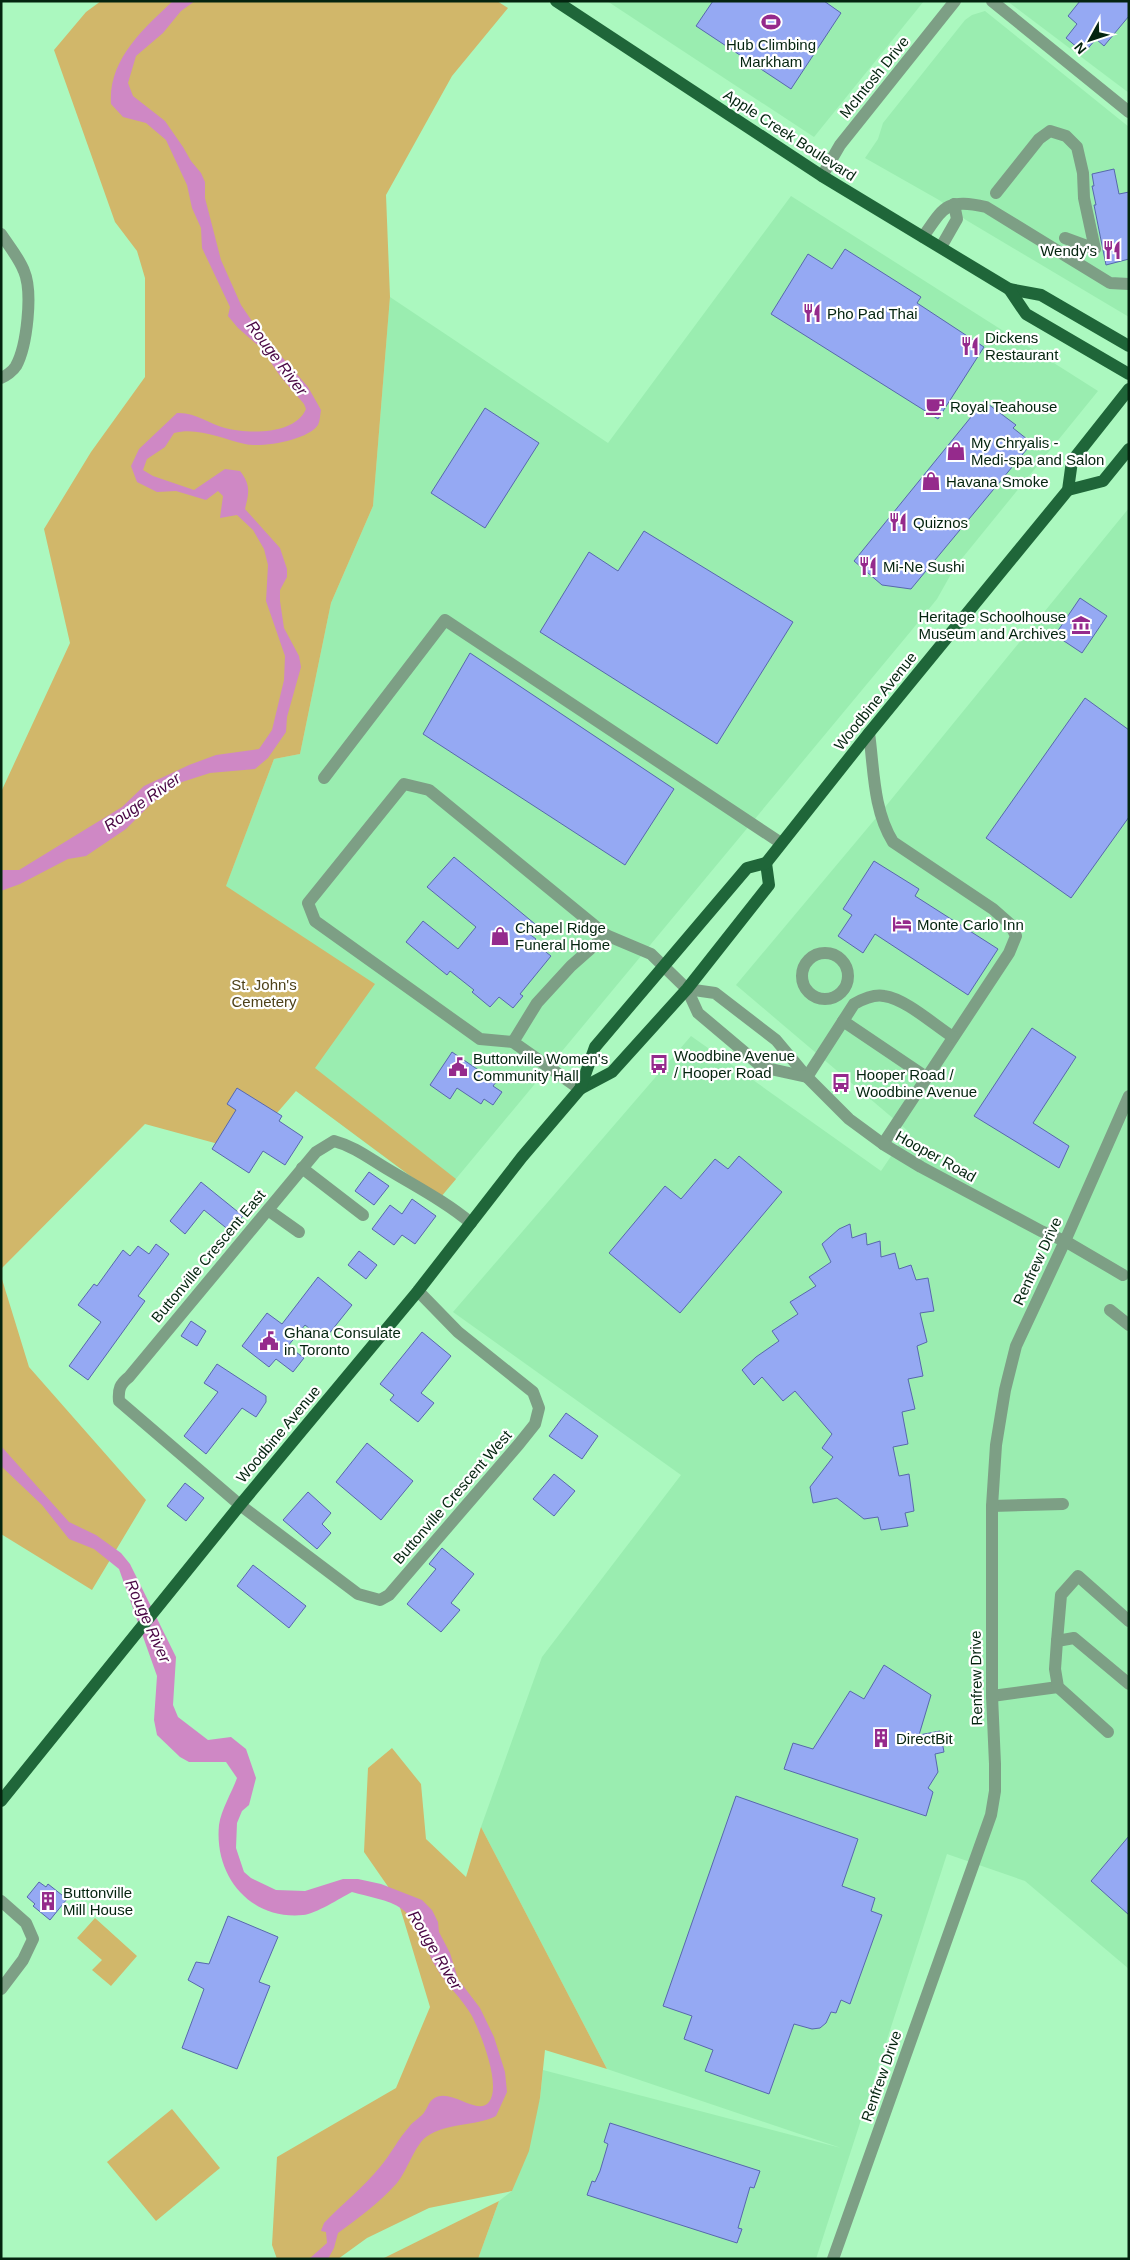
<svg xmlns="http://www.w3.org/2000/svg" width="1130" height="2260" font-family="Arial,sans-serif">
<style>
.built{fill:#9aedb0}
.green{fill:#d1b76a}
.water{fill:#cf88c5}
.building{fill:#95a9f3;stroke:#5768ac}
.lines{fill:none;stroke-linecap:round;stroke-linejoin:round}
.minor{stroke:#7d9f85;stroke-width:12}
.major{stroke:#1f6639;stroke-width:12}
.labels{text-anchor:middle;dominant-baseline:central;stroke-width:4.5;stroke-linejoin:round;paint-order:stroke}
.poi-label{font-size:15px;fill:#04240f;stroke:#fff;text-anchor:start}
.street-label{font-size:15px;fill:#04240f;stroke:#fff}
.park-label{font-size:15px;fill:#4d4119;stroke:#fff}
.water-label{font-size:16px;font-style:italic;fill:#480643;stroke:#fff}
</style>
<rect width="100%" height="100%" fill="#abf8bf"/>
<g class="built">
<path d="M607,1H924L814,137Z"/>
<path d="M1007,1H1129V93Z"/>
<path d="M985,11L1129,127V317L966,220L939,200L865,158L878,139L883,123L965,20L972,15Z"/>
<path d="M791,196L1098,391L955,567L937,599L911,631L440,1198L296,1091L175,1020L274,759L300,754L331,603L373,506L390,297L608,443Z"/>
<path d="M1129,508V1969L1025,1881L947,1854L816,2259H478L499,2201L512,2191L540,2098L543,2070L841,2148L607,2069L481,1827L542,1657L681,1475L453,1312L691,1036L881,1171L908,1131L736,985L881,812Z"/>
</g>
<g class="green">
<path d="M101,1H497L508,8L452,76L386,195L390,297L373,506L331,603L300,754L274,759L226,886L375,984L315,1068L456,1179L440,1198L296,1091L244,1151L145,1124L1,1269V792L70,643L44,529L91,452L145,377V278L137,251L115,222L54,50L86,12Z"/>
<path d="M1,1276L29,1367L146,1500L92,1590L1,1534Z"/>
<path d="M392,1748L421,1784L426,1839L466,1877L481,1827L607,2069L545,2050L540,2098L529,2151L512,2191L429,2208L367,2238L338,2259H277L272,2245L277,2157L396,2088L430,2007L398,1901L364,1852L368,1768Z"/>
<path d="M95,1918L137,1956L111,1986L92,1970L102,1960L77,1938Z"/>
<path d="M172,2109L220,2168L156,2221L107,2162Z"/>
<path d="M499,2201L478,2259H382Z"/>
</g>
<g class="water">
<path d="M173,1H195L181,11L163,33L136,56L128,83L133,96L165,121L183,147L191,161L201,173L205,182V198L221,260L241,305L256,327L308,387L321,410C320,415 320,421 318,425C308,440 262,448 245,444C221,439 199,427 174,433L165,447L147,459L143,470L153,476L194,490L225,469L240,471C251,485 249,493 245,509L280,548L287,569V577L280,590V601L284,628L299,656L301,667L287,717L286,732L268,758L255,769L210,773L182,782L152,803L126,829L86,856L68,859L20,884L1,891V870H19L122,807L144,786L189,765L216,755L259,749L272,730L284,680L285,656L266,601L268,565L264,549L253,530L237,515L220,518L223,496L218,491L206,500L176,491L157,492L137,482L131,466L139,449L177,413C195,412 209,424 225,428C248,434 295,435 306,409L304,404L280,376L262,349L238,328L228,316L230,307L202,248L201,228L192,208L187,185L166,140L146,123L123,117L111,104C108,60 143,29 173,1Z"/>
<path d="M1,1446L69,1522L96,1535L121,1553L130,1564L176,1657L173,1705L178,1717L208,1740L231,1737L246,1749L256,1778L249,1805L242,1811L237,1823L236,1848L244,1872L251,1878L276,1890L305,1891L343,1879H358L381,1884L422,1900L432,1910L438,1922L439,1932L450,1953L458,1979L480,2008L494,2037L505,2072L507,2092L496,2116C474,2127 447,2122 426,2137C415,2145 407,2171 397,2183C380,2202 359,2218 338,2233L334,2248L328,2259H309L327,2243L326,2232L321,2231L324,2223C342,2204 364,2187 380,2167C391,2154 398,2139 409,2127C413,2121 422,2117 425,2111C428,2107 428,2103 433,2099C450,2086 477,2117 489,2102C502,2085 480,2032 472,2016C462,1998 445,1984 436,1967C424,1948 421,1923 402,1909C388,1899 368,1897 352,1892C340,1898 316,1914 303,1915C250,1920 214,1876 219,1825C221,1810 232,1792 237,1778L226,1762H189L180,1757L157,1735L154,1720L157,1676L119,1569L94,1549L69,1539L42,1505L1,1466Z"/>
</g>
<g class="building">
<path d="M713,1H824L841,13L791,89L696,26Z"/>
<path d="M1080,1H1129V16L1104,46L1096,39L1084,53L1066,38L1077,24L1068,16Z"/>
<path d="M1114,169L1119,194L1129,192V259L1106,265L1094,205H1096L1092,186H1094L1092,174Z"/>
<path d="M845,249L921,297L917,303L984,347L938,419L771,314L808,254L832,269Z"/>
<path d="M984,401L1016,425L1013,428L1032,443L911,589L882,585L854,561Z"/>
<path d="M485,408L539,443L485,528L431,493Z"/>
<path d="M644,531L793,622L717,744L540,632L589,552L618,571Z"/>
<path d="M1080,598L1107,616L1082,653L1055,635Z"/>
<path d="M470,653L674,789L625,865L423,734Z"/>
<path d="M1085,698L1129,730V817L1071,898L986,838Z"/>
<path d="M454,857L535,924L528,933L536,939L533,942L551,956L520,994L523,996L513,1008L499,997L490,1007L472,992L474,990L450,971L447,975L406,942L423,921L458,949L476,927L427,887Z"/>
<path d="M874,861L919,889L915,896L998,949L968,995L875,934L863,953L838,936L852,915L843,909Z"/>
<path d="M1032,1028L1076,1057L1033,1123L1069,1146L1059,1168L974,1116Z"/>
<path d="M452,1052L496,1082L493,1086L502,1092L493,1105L484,1099L481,1104L457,1088L450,1099L430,1085Z"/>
<path d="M237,1088L282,1116L279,1121L303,1137L285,1165L263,1151L249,1173L212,1149L236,1110L227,1104Z"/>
<path d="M739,1156L782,1192L680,1313L609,1253L665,1186L681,1199L715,1159L728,1169Z"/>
<path d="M369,1172L389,1186L374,1205L355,1191Z"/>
<path d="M201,1182L243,1216L230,1231L204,1210L185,1234L170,1221Z"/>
<path d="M412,1199L436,1216L415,1244L402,1235L394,1245L372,1229L390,1205L402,1214Z"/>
<path d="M850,1224L852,1238L866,1233L867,1245L880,1241L881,1257L895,1253L899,1269L911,1265L916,1280L928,1278L934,1311L920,1313L927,1342L917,1346L923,1376L908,1379L915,1409L902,1412L908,1444L893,1447L899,1476L909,1474L914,1511L905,1513L908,1526L881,1530L878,1517L864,1519L837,1498L813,1503L810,1487L833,1457L822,1448L832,1434L795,1391L783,1401L762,1377L754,1385L742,1370L756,1357L779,1341L772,1331L798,1314L790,1302L816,1286L809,1277L831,1262L822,1244L839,1229Z"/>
<path d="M156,1244L169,1254L138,1296L145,1301L88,1380L69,1366L101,1322L78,1305L94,1284L97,1286L123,1250L130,1256L138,1246L149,1254Z"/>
<path d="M359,1251L377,1265L366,1279L348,1265Z"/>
<path d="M318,1277L352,1305L324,1340L305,1325L288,1346L304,1358L293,1372L276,1359L269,1367L242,1346L267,1313L282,1324Z"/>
<path d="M191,1321L206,1331L197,1346L181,1336Z"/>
<path d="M422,1332L451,1356L421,1393L434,1403L418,1422L390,1400L394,1395L380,1384Z"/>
<path d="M217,1364L266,1396V1402L256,1417L242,1408L206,1454L184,1436L218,1392L204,1383Z"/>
<path d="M566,1413L598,1436L582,1459L549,1436Z"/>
<path d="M367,1443L413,1481L381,1520L336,1482Z"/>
<path d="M554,1474L575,1491L554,1516L533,1499Z"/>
<path d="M185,1483L204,1498L186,1521L167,1506Z"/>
<path d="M308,1492L331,1513L322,1524L331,1533L317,1549L283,1520Z"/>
<path d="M442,1548L474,1574L451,1603L460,1610L441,1632L407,1604L436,1569L429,1564Z"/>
<path d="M253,1565L306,1606L289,1628L237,1586Z"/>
<path d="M884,1665L931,1695L919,1735L940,1731L944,1752L935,1754L938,1772L928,1788L933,1792L926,1816L784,1769L793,1743L813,1749L850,1691L864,1699Z"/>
<path d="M736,1796L858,1839L842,1886L875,1898L871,1911L882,1915L850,2004L841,2000L836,2013L831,2012L826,2023L820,2028L812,2029L794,2024L769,2094L705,2071L713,2050L684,2039L692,2016L663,2006Z"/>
<path d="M1129,1836V1915L1091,1881Z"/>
<path d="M39,1882L46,1887L48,1884L67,1899L50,1920L33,1906L35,1904L27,1897Z"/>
<path d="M228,1916L278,1937L259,1982L270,1986L237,2069L182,2048L204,1989L188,1980L196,1962L209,1964Z"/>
<path d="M610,2123L760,2171L754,2188L750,2187L738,2228L742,2229L737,2243L587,2195L592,2181L595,2182L600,2171L608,2144L604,2142Z"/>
</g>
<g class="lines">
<g class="minor">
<path d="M992,1L1129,112"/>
<path d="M822,176L840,145L955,1"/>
<path d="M996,193L1039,139L1050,131L1066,136L1077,147L1083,173L1084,198L1095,249L1065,238"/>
<path d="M1,234C9,246 19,258 24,271C33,292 27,346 16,366C13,371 6,376 1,378"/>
<path d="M923,237C944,207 946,198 986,207L1110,283L1129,284"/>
<path d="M941,247L957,219L954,204"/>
<path d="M869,733C874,769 873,810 893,842L993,909L1010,924L1016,936L1009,953L883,1144"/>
<path d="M324,778L445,620L781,843"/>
<circle cx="825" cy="976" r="23"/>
<path d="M687,989L715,993L776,1040L807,1077L849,1119L883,1144L921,1167L1041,1231L1065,1241L1123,1275"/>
<path d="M843,1021L926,1077"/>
<path d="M513,1042L480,1039L315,921L308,903L404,784L429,790L606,935"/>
<path d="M807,1077L854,1004C863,999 874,994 884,996C906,999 934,1025 953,1037"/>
<path d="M580,1089L513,1042L537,1003L571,966L606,935L651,954L687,989L698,1013L762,1067L807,1077"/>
<path d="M302,1168L363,1215"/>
<path d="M268,1210L299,1232"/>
<path d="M418,1291L458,1332L533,1392L539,1408L535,1424L519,1444L389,1595L380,1600L358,1594L240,1505L119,1401C118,1389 120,1384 129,1377L306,1164L316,1152L334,1141C356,1147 370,1159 389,1170C417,1187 446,1202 471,1223"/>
<path d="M1110,1310L1129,1325"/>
<path d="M992,1506L1063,1504"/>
<path d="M1057,1641L1061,1595L1078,1576L1129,1621"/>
<path d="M992,1696L1058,1687"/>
<path d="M1108,1732L1058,1687L1055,1669L1057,1641L1074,1638L1129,1684"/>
<path d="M1,1901L26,1923L33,1939L23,1960L1,1989"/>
<path d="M833,2259L991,1815L995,1791V1764L992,1696V1506L996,1445L1005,1390L1016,1346L1065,1241L1129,1096"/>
</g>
<g class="major">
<path d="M556,1L822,176L1009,289L1041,295L1129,346"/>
<path d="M1009,289L1026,314L1129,374"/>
<path d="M1068,490L1103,481L1129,449"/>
<path d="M580,1089L612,1072L687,989L769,885L766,863"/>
<path d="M1,1801L240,1505L418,1291L522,1157L580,1089L595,1047L747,868L766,863L869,733L1068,490L1072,461L1129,389"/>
</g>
</g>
<defs>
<g id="stadium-bare" transform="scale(1.5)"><path d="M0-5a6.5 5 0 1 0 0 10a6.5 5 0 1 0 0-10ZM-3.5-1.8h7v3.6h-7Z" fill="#952a8c" stroke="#fff" stroke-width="2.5" paint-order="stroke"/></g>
<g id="restaurant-bare" transform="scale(1.5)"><path d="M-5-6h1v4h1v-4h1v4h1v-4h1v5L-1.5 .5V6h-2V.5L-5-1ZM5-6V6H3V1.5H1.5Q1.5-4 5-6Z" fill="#952a8c" stroke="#fff" stroke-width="2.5" paint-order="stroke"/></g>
<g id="cafe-bare" transform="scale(1.5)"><path d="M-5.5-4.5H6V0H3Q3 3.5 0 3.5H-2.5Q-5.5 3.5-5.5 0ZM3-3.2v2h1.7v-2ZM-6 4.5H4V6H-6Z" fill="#952a8c" stroke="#fff" stroke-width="2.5" paint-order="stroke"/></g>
<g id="shop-bare" transform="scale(1.5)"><path d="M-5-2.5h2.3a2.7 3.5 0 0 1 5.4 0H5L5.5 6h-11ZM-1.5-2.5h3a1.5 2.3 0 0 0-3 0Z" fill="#952a8c" stroke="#fff" stroke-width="2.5" paint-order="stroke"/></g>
<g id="museum-bare" transform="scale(1.5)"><path d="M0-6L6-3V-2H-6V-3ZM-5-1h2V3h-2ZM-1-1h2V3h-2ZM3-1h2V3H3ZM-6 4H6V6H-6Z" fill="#952a8c" stroke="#fff" stroke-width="2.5" paint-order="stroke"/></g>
<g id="hotel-bare" transform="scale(1.5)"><path d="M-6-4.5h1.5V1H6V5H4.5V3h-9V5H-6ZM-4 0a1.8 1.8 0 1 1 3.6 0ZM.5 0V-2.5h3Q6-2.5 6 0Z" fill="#952a8c" stroke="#fff" stroke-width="2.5" paint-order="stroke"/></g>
<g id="bus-bare" transform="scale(1.5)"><path d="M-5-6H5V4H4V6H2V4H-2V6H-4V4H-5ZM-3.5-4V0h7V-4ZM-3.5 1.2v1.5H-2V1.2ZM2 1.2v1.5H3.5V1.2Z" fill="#952a8c" stroke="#fff" stroke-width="2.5" paint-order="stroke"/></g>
<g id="civic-bare" transform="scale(1.5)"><path d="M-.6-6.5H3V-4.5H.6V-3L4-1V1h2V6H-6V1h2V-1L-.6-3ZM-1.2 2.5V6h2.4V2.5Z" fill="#952a8c" stroke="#fff" stroke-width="2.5" paint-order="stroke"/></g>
<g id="building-bare" transform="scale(1.5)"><path d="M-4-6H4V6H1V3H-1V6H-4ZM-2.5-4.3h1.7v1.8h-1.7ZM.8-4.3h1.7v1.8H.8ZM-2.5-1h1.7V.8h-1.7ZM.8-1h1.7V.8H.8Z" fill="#952a8c" stroke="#fff" stroke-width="2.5" paint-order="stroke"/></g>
</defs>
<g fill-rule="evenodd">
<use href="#stadium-bare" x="771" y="22"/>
<use href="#restaurant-bare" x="1112" y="250"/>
<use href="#restaurant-bare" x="812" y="313"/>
<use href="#restaurant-bare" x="970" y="346"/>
<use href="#cafe-bare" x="935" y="406"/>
<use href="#shop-bare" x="956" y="451"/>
<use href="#shop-bare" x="931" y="481"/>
<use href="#restaurant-bare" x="898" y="522"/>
<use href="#restaurant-bare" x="868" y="566"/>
<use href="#museum-bare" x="1081" y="625"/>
<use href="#hotel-bare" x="902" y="924"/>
<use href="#shop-bare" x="500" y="936"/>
<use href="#bus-bare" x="659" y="1064"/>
<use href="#civic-bare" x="458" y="1067"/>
<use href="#bus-bare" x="841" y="1083"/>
<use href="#civic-bare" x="269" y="1341"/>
<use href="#building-bare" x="881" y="1738"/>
<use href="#building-bare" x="48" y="1901"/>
</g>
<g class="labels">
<g class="poi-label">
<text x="771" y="44" text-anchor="middle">Hub Climbing<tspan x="771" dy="17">Markham</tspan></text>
<text x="1097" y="250" text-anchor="end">Wendy's</text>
<text x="827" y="313">Pho Pad Thai</text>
<text x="985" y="337">Dickens<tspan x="985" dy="17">Restaurant</tspan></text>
<text x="950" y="406">Royal Teahouse</text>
<text x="971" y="442">My Chryalis -<tspan x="971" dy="17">Medi-spa and Salon</tspan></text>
<text x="946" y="481">Havana Smoke</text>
<text x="913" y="522">Quiznos</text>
<text x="883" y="566">Mi-Ne Sushi</text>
<text x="1066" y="616" text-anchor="end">Heritage Schoolhouse<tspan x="1066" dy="17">Museum and Archives</tspan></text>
<text x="917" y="924">Monte Carlo Inn</text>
<text x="515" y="927">Chapel Ridge<tspan x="515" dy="17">Funeral Home</tspan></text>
<text x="674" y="1055">Woodbine Avenue<tspan x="674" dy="17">/ Hooper Road</tspan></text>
<text x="473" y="1058">Buttonville Women's<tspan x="473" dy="17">Community Hall</tspan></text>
<text x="856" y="1074">Hooper Road /<tspan x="856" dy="17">Woodbine Avenue</tspan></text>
<text x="284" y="1332">Ghana Consulate<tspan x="284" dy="17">in Toronto</tspan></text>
<text x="896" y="1738">DirectBit</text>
<text x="63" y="1892">Buttonville<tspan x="63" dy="17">Mill House</tspan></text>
</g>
<g class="street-label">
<text transform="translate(874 77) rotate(-51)">McIntosh Drive</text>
<text transform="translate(790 135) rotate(33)">Apple Creek Boulevard</text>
<text transform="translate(875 701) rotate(-51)">Woodbine Avenue</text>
<text transform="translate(936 1156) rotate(29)">Hooper Road</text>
<text transform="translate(208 1256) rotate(-50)">Buttonville Crescent East</text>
<text transform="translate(1037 1261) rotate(-65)">Renfrew Drive</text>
<text transform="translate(278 1434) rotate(-50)">Woodbine Avenue</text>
<text transform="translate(452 1497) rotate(-49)">Buttonville Crescent West</text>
<text transform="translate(976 1678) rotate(-91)">Renfrew Drive</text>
<text transform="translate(881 2076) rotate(-71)">Renfrew Drive</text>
</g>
<g class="park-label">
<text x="264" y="984">St. John's<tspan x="264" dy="17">Cemetery</tspan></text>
</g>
<g class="water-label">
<text transform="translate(277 358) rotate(53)">Rouge River</text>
<text transform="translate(142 802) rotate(-35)">Rouge River</text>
<text transform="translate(148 1621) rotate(66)">Rouge River</text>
<text transform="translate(435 1950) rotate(59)">Rouge River</text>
</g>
</g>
<rect width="1130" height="2260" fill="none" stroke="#04240f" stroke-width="5"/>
<g transform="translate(1090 40) rotate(230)" stroke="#ffffff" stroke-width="4" paint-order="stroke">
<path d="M0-4L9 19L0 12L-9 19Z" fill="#04240f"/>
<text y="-8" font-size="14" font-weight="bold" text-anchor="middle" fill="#04240f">N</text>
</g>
</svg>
